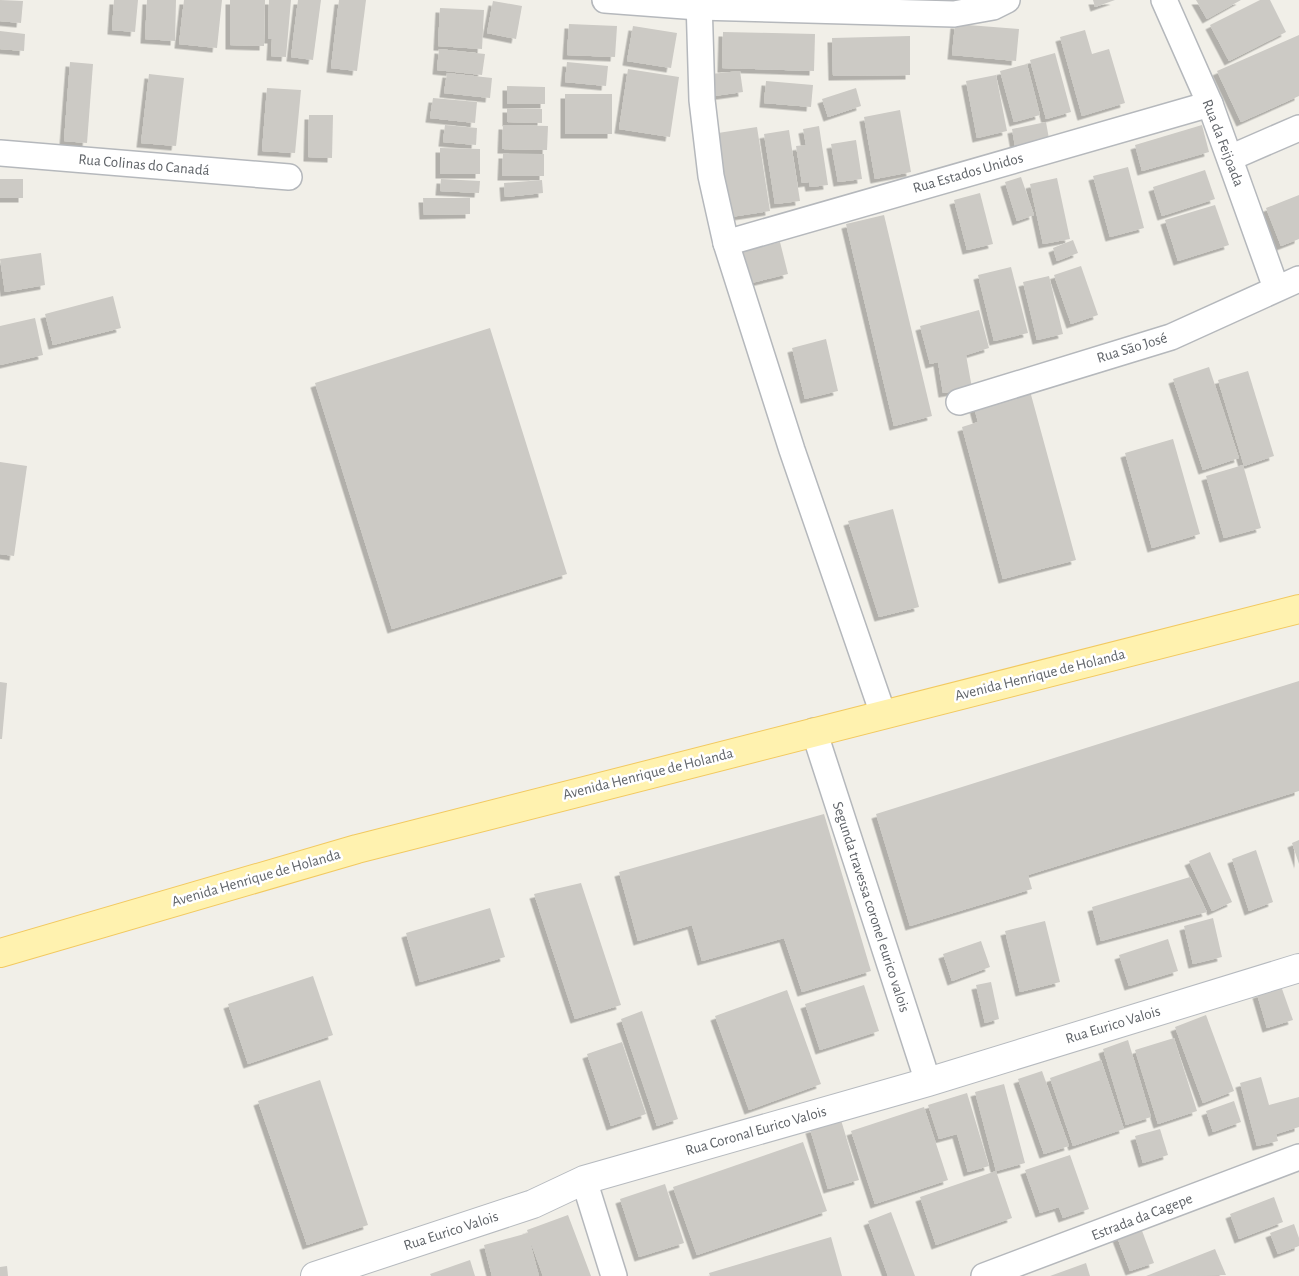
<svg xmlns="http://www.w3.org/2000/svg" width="1299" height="1276" font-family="'Alegreya Sans',sans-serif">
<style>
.building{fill:#cccac5;filter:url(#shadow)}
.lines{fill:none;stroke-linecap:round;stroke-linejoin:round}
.minor-casing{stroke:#b5b8bc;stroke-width:28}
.secondary-casing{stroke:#b6babf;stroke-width:30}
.primary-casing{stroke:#f2c960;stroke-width:30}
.minor{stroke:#fff;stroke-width:25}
.secondary{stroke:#fff;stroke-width:28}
.primary{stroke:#fff2af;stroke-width:28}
.labels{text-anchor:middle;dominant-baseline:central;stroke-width:5;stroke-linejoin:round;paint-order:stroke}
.street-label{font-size:15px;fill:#5f6368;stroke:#fff}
</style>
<defs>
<filter id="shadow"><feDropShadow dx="-4.5" dy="4.5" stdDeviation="0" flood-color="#0004"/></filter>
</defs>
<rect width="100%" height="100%" fill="#f1efe8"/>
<g class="building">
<path d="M0,0L23,1L21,23L0,21Z"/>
<path d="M114,0H138L135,32L112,30Z"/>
<path d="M147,0H176L175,41L145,39Z"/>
<path d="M184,0H222L217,48L179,44Z"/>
<path d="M230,0H265L264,46L230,45Z"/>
<path d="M269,0H291L286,57L271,56L272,39H268Z"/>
<path d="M298,0H321L313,60L291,57Z"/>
<path d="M339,0H366L357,71L331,68Z"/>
<path d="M1093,0H1115L1095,7Z"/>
<path d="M1196,0H1241L1207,19Z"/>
<path d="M1260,0H1270L1286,32L1229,61L1210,25Z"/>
<path d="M493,1L522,6L516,39L487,33Z"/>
<path d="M440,8L484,10L482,49L438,46Z"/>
<path d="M569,24L617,26L615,57L567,55Z"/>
<path d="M955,24L1019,29L1016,61L952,55Z"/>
<path d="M633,26L677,33L671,68L627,61Z"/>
<path d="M1085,30L1092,54L1109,49L1125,103L1082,116L1060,37Z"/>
<path d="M0,31L25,34L24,51L0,49Z"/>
<path d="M723,32L815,34L814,71L722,68Z"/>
<path d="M1299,35V96L1241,122L1217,71Z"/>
<path d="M910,36V75L833,76L832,38Z"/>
<path d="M439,49L485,54L482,75L437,70Z"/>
<path d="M1055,53L1071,112L1046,119L1030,60Z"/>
<path d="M70,62L93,64L87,143L64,141Z"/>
<path d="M567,62L608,66L606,86L565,82Z"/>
<path d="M1027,64L1040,115L1014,122L1000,71Z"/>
<path d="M628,69L679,77L670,137L619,129Z"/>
<path d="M740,71L743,92L714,96L711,74Z"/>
<path d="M447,73L492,78L490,98L444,93Z"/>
<path d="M149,74L184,78L176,146L141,143Z"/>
<path d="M996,75L1007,131L977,138L966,81Z"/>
<path d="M766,81L813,85L811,107L764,103Z"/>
<path d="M507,86L545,87V104H507Z"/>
<path d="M267,88L301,90L295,153L262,151Z"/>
<path d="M856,88L861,106L828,117L822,99Z"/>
<rect x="565" y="94" width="47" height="40"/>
<path d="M433,98L477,102L475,123L430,118Z"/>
<path d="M507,108L542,109V123L507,122Z"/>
<path d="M900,110L911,172L875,179L864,117Z"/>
<path d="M309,115H333L332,158L308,157Z"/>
<path d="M1046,122L1049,139L1015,146L1012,129Z"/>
<path d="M445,125L477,128L476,145L443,142Z"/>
<path d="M503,125L548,126L547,150L502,149Z"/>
<path d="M1202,125L1209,152L1142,171L1135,145Z"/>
<path d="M819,126L828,185L810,187L809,182L802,183L796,146L806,145L803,129Z"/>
<path d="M757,127L770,211L731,217L718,133Z"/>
<path d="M789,130L800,201L775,204L764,134Z"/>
<path d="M856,140L862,179L838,182L831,144Z"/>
<path d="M440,148L480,149V174H440Z"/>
<path d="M503,154H544V176H502Z"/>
<path d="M1128,167L1144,228L1110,237L1093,176Z"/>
<path d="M1205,170L1215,199L1162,216L1153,187Z"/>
<path d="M1021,177L1034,215L1017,221L1005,182Z"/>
<path d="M1057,178L1070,239L1043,244L1030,184Z"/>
<rect x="0" y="179" width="23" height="19"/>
<path d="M441,179L480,181L479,193L440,191Z"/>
<path d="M542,180L543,193L505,197L504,183Z"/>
<path d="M980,193L993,244L967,250L954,200Z"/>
<path d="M1299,195V239L1281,246L1266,208Z"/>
<path d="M423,198H470V214L424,215Z"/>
<path d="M1215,205L1229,245L1178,261L1165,220Z"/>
<path d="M884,215L932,416L894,426L846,224Z"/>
<path d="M1073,240L1078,253L1057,261L1053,248Z"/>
<path d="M780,242L788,274L747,284L740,252Z"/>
<path d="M41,253L45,285L5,292L0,259Z"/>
<path d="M1081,266L1098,315L1071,324L1054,275Z"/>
<path d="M1011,267L1028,333L994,341L978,275Z"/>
<path d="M1049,276L1063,334L1037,340L1023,282Z"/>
<path d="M113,296L121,328L53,345L45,314Z"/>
<path d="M979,310L989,348L966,355L972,388L943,393L938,362L930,364L920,326Z"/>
<path d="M35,318L43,355L0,365V326Z"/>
<path d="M490,328L567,574L392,629L315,383Z"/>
<path d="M826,339L838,391L805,399L792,348Z"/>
<path d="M1209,367L1239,458L1203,470L1173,379Z"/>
<path d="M1248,371L1274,456L1244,466L1218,380Z"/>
<path d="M1030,391L1076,560L1003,579L962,427L978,422L974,407Z"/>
<path d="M1173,439L1200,534L1152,548L1125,453Z"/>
<path d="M0,462L27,466L14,556L0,554Z"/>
<path d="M1243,465L1261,528L1224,538L1206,476Z"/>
<path d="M893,509L919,607L879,617L848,521Z"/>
<path d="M1299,681V791L1028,875L1032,889L910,926L876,814Z"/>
<path d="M0,682L7,683L2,739H0Z"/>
<path d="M824,814L871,971L802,992L784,938L702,961L692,925L638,941L619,872Z"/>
<path d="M1299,840V864L1292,843Z"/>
<path d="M1256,850L1273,902L1249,911L1232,859Z"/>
<path d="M1210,852L1232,902L1212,911L1189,861Z"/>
<path d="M1190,877L1207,912L1101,941L1092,907Z"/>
<path d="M581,883L621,1005L575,1019L534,894Z"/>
<path d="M490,908L505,957L420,982L406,933Z"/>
<path d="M1213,918L1222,957L1193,964L1184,926Z"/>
<path d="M1045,921L1060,982L1020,992L1005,931Z"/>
<path d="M1168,939L1178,971L1129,986L1119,955Z"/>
<path d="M981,941L990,967L952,981L943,954Z"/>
<path d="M313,976L333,1035L248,1064L228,1004Z"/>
<path d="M991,982L999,1019L985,1023L976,985Z"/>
<path d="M864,985L879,1031L820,1050L805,1004Z"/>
<path d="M1281,986L1293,1020L1267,1028L1257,994Z"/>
<path d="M787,990L821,1084L749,1110L715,1016Z"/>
<path d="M642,1011L678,1119L657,1126L621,1019Z"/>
<path d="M1206,1015L1234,1091L1203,1103L1175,1027Z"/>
<path d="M1174,1038L1197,1111L1158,1124L1135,1050Z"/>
<path d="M1128,1040L1151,1117L1126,1125L1103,1049Z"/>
<path d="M622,1042L646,1114L611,1126L587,1054Z"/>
<path d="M1101,1060L1124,1129L1073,1146L1050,1078Z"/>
<path d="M1042,1071L1069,1146L1044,1154L1018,1079Z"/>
<path d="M1261,1077L1269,1105L1299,1097V1127L1276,1134L1278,1141L1257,1146L1240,1083Z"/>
<path d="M320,1080L368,1225L307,1245L258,1101Z"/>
<path d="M1004,1084L1025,1163L996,1171L975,1092Z"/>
<path d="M967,1093L989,1166L968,1172L957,1134L939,1139L928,1105Z"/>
<path d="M1234,1101L1241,1122L1213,1132L1206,1111Z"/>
<path d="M924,1107L948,1180L875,1204L851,1131Z"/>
<path d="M841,1120L859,1180L828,1189L810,1129Z"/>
<path d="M1160,1129L1168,1155L1143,1163L1135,1136Z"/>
<path d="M803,1142L827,1211L697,1255L673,1187Z"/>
<path d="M1070,1155L1089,1209L1063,1218L1059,1207L1040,1213L1025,1170Z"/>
<path d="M996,1171L1012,1218L936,1245L920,1197Z"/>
<path d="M665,1184L684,1243L639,1257L620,1199Z"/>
<path d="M1274,1197L1283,1222L1239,1239L1230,1214Z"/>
<path d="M891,1212L915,1276H888L868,1221Z"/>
<path d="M568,1215L591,1276H543L528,1235L539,1276H492L484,1245L528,1233L527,1230Z"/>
<path d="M1294,1224L1299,1238V1246L1278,1254L1270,1233Z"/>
<path d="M1141,1228L1154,1263L1130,1271L1117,1237Z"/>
<path d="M831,1237L842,1276H710L709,1273Z"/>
<path d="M1215,1249L1226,1275L1146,1276Z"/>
<path d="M470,1260L475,1276H431L430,1274Z"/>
<path d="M1086,1263L1090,1276H1050Z"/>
<path d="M7,1266L8,1276H0V1267Z"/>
</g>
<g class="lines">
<g class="minor-casing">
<g id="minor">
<path d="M605,0L698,7L954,14L993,7L1007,0"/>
<path d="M699,0L702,100L711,176L726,243L792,450L883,714"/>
<path d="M1164,0L1210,104L1276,288"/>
<path d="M0,153L289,177"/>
<path d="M1230,158L1299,128"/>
<path d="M726,243L1210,104"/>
<path d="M959,402L1171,337L1299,279"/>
<path d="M814,731L928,1082"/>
<path d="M584,1180L614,1276"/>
<path d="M984,1276L1299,1157"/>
</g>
</g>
<g class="secondary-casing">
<path id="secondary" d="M315,1276L533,1204L584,1180L928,1082L1299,968"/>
</g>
<g class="primary-casing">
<path id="primary" d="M0,953L357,849L1299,609"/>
</g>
<use href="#minor" class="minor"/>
<use href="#secondary" class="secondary"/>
<use href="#primary" class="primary"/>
</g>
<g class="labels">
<g class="street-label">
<text transform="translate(1223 143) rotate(69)">Rua da Feijoada</text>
<text transform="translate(144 165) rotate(5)">Rua Colinas do Canadá</text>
<text transform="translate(968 173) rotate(-16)">Rua Estados Unidos</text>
<text transform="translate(1132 348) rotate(-17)">Rua São José</text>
<text transform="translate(1040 675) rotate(-14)">Avenida Henrique de Holanda</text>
<text transform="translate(648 774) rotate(-14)">Avenida Henrique de Holanda</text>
<text transform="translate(256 878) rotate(-16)">Avenida Henrique de Holanda</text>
<text transform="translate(871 907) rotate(72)">Segunda travessa coronel eurico valois</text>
<text transform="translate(1113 1025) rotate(-17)">Rua Eurico Valois</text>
<text transform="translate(756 1131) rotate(-16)">Rua Coronal Eurico Valois</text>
<text transform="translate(1142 1217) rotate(-21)">Estrada da Cagepe</text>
<text transform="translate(451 1231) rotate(-18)">Rua Eurico Valois</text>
</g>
</g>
</svg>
